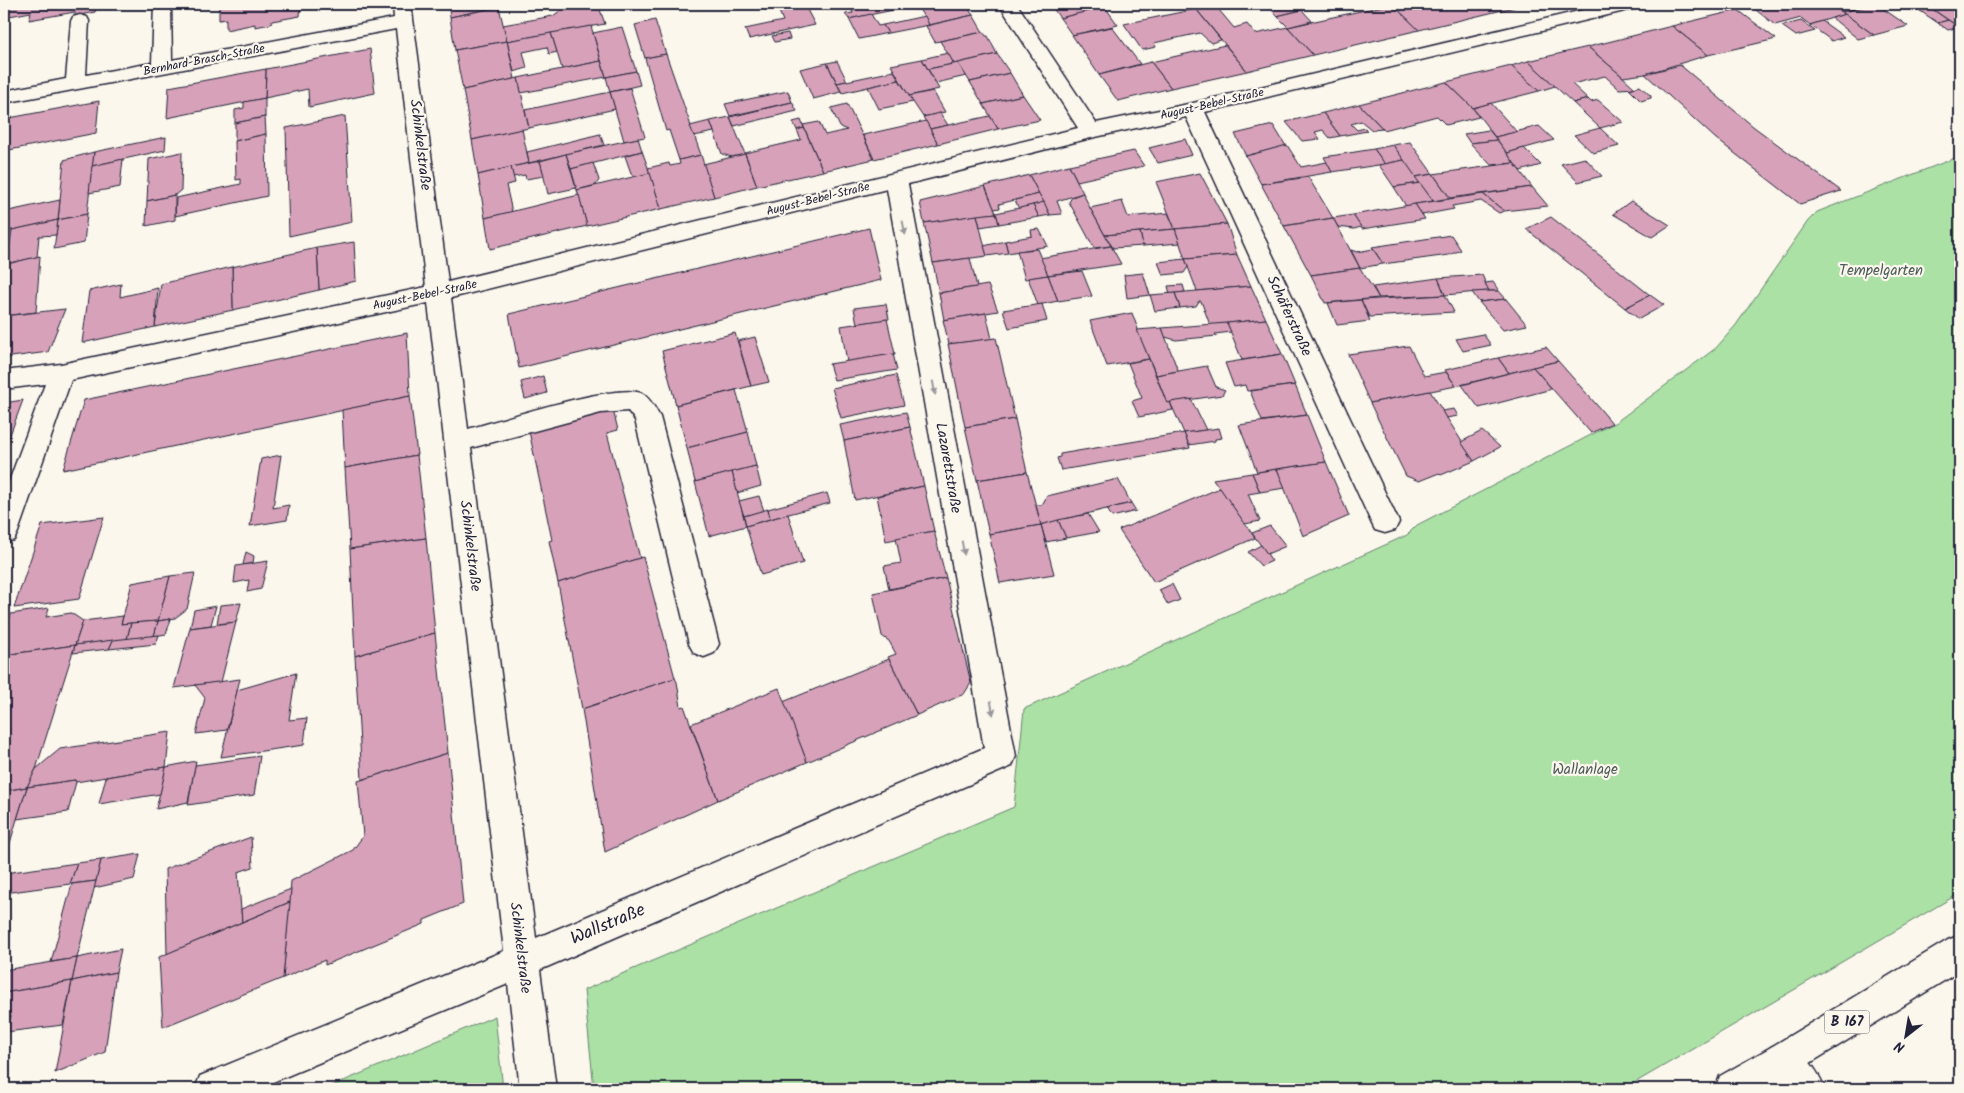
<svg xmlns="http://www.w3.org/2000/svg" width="1964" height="1093" font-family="Kalam,sans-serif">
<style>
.green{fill:#abe1a4;stroke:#668270}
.building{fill:#d7a2b9;stroke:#22223b}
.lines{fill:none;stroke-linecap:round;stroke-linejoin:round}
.minor-casing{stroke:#22223b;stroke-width:3}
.major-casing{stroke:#22223b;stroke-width:3}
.minor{fill:#fbf7ec;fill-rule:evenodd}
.major{fill:#fbf7ec;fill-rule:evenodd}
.oneway{fill:#99979c}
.labels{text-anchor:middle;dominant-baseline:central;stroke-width:4.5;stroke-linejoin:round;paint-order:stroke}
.far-street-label{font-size:12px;fill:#22223b;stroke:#fbf7ec}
.shield{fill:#fbf7ec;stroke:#636270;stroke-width:1}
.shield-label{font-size:14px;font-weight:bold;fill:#22223b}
.street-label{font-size:15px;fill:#22223b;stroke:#fbf7ec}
.park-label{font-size:15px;fill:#4b5b5a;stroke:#fbf7ec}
.near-street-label{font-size:18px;fill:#22223b;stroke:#fbf7ec}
</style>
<rect width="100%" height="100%" fill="#fbf7ec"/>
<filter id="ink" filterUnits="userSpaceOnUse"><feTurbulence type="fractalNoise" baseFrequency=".02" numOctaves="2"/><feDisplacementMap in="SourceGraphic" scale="10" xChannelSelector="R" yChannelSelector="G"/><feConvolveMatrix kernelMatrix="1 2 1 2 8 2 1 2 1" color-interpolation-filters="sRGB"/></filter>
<g filter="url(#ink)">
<g class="green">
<path d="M1960,156V893L1624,1089H594L584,990L1014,807L1024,709L1407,535L1417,525L1616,422L1716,348L1736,325L1808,221L1817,212Z"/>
<path d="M495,1016L503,1089H325Z"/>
</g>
<g class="building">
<path d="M4,4H120L96,8L95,12L75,16V12L29,20L31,12L4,17Z"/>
<path d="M219,4H301L300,16L272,21L271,24L255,27V24L226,30V19L219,20Z"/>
<path d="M448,4H502L503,6L450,17Z"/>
<path d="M559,4H598L605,24L507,41L503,25L553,16L560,11Z"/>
<path d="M776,4H804L815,25L749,39L745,29L783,21Z"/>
<path d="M864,4H923L849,19L845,14L853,13L850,7Z"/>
<path d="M923,4H965L973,15L929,25L919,9L915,10L913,6Z"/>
<path d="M1050,4H1121L1060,18Z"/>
<path d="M1192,4H1214L1234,28L1247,24L1255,34L1288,27L1313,55L1247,71Z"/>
<path d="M1267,4H1296L1302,10L1277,16Z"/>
<path d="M1392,4H1511L1515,7L1419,30Z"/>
<path d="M1392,4L1419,30L1313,55L1288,27Z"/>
<path d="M1761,4H1830L1845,14L1810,25L1801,18L1775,25L1752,7Z"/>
<path d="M1830,4H1878L1842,12Z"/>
<path d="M1876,4L1882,8L1908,26L1874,35L1842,12Z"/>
<path d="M1910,4H1925L1948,20L1938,23Z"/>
<path d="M1925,4H1944L1960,14V28Z"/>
<path d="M499,7L507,41L455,50L450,17Z"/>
<path d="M1105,7L1118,25L1072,35L1060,18Z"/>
<path d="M1196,9L1221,40L1211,43L1200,33L1154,43L1156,47L1142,50L1124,24Z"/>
<path d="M1302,10L1312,21L1288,27L1277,16Z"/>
<path d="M1738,10L1776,39L1708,55L1672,26Z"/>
<path d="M871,14L878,26L883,25L888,33L859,39L849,19Z"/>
<path d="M1845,14L1874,35L1858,39L1832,18Z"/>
<path d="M973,15L983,32L935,42L926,26Z"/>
<path d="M925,16L929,25L888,33L883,25Z"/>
<path d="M655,20L666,54L645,58L635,25Z"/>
<path d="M1948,20L1959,27L1948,30L1938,23Z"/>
<path d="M1801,21L1815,31L1796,36L1782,26Z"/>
<path d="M1822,21L1844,37L1832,41L1810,25Z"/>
<path d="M591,26L601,61L562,69L551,33Z"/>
<path d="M1672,26L1708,55L1645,74L1623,77L1588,47Z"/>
<path d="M622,27L636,71L606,77L593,33Z"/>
<path d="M1112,27L1140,64L1099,75L1072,35Z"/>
<path d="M983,32L986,36H988L997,54L954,64L940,41Z"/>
<path d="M551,33L557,52L549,54L547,47L523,52L527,68L514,72L507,41Z"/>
<path d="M788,33L790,39L775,42L772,36Z"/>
<path d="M507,41L515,79L463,90L455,50Z"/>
<path d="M1225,45L1247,71L1171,88L1151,62Z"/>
<path d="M1588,47L1623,77L1635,88L1619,89L1605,76L1572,84L1588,99L1573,103L1528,61Z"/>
<path d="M370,49L375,93L309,107L308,89L265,98L266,69Z"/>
<path d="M948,53L954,64L928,69L922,59Z"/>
<path d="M666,54L701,155L679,160L669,130L666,131L645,58Z"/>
<path d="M997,54L1010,73L970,82L958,63Z"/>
<path d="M922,59L939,89L909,96L891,65Z"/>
<path d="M601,61L606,77L521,93L518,78Z"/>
<path d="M837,61L847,81L837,83L827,63Z"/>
<path d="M1528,61L1555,86L1539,91L1511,66Z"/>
<path d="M1151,62L1171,88L1118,101L1099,75Z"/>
<path d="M827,63L841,92L813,99L800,69Z"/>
<path d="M958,63L966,76L936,83L928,69Z"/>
<path d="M1680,65L1754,127L1841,191L1800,204L1715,138L1645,74Z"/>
<path d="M1511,66L1539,91L1473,108L1446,82Z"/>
<path d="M266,69L265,98L167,118L169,87Z"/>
<path d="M636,71L640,85L610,92L606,77Z"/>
<path d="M894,71L899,80L842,93L837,83Z"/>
<path d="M1010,73L1023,95L983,104L970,82Z"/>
<path d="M518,78L529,128L472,140L463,90Z"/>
<path d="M899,80L913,102L879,109L868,87Z"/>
<path d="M1446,82L1473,108L1479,117L1446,125L1437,116L1384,130L1359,104Z"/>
<path d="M1640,86L1651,96V98L1641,101L1629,89Z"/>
<path d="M630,88L645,137L624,141L610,92Z"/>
<path d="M788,91L792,102L730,116L725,104Z"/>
<path d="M933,91L945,112L923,117L909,96Z"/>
<path d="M610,92L615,109L529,128L525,110Z"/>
<path d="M1023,95L1040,120L998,129L983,104Z"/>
<path d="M265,98V117L235,123V110L244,108V102Z"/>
<path d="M1588,99L1591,102L1598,100L1623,122L1600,128L1573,103Z"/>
<path d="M99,101L96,133L4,151V119Z"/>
<path d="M792,102L797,111L734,126L730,117Z"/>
<path d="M1491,103L1517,132L1495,137L1473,108Z"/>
<path d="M847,104L874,159L823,171L803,125L819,122L825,135L847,130L840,127L831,108Z"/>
<path d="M1359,104L1383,129L1372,130L1361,121L1351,124L1357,130L1365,128L1367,131L1340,136L1323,113Z"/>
<path d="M940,113L948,125L930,129L923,117Z"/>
<path d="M1323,113L1340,136L1330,138L1323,130L1315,132L1320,139L1302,141L1286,122Z"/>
<path d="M345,116L352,222L289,236L286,128Z"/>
<path d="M990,116L998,129L938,144L930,129Z"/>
<path d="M265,117L266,134L235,141V123Z"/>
<path d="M730,117L745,154L732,157L722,154L710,121Z"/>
<path d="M801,120L804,128L797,130L793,122Z"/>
<path d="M710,121L714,132L694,136L690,126Z"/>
<path d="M926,121L938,144L874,159L863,135Z"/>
<path d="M1273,125L1286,146L1246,156L1235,134Z"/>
<path d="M1539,126L1554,140L1507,153L1495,137Z"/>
<path d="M804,128L823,171L757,186L745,153L801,140L797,130Z"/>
<path d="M1600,128L1619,146L1593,153L1574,135Z"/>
<path d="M522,129L529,163L478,175L472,140Z"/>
<path d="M1489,130L1497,140L1470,143L1464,134Z"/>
<path d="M266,134L267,196L175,216L176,198L241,184V179L236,180L235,141Z"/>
<path d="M600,134L604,145L529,163L527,152Z"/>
<path d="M166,137L165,150L92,166L94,152Z"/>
<path d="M638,138L642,151L571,169L566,154Z"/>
<path d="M1185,139L1192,155L1158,163L1149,148Z"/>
<path d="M1497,140L1507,153L1514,163L1491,165L1470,143Z"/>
<path d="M1410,142L1433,174L1415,177L1393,145Z"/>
<path d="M1287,145L1301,167L1327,162L1332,172L1261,184L1246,156Z"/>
<path d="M1393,145L1404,160L1385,164L1374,149Z"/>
<path d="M1524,148L1541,165L1520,171L1507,153Z"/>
<path d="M1374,149L1385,164L1332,172L1324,157Z"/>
<path d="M642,151L650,173L636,177L631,173L625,156Z"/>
<path d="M1134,151L1144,166L1077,181L1069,165Z"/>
<path d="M94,152L87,214L58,220L64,160Z"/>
<path d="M182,152L181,190L175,195L147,201L149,159Z"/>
<path d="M566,154L576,188L548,194L540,161Z"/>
<path d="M745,154L757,186L714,197L703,164Z"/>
<path d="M701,155L714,197L661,209L648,168L669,163L670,166L680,164L679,160Z"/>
<path d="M1585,158L1602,176L1578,182L1561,164Z"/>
<path d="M123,159L120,187L89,193L92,166Z"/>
<path d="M1404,160L1420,183L1394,187L1379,165Z"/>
<path d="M540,161L544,176L526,179L525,175L513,177L511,167Z"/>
<path d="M593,163L599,180L596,185L577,190L571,169Z"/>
<path d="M1514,163L1532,187L1450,198L1433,174Z"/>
<path d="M1069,165L1083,193L1057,201L1062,214L1050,215L1029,175Z"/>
<path d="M511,167L515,183L506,185L512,212L485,218L478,175Z"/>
<path d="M650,173L661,209L587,226L577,190Z"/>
<path d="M1200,173L1227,224L1175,229L1156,182Z"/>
<path d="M1433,174L1450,198L1433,201L1415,177Z"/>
<path d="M1029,175L1039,194L999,204L1000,208L994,209L985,186Z"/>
<path d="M1308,177L1333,218L1284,226L1261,184Z"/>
<path d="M1420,183L1433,201L1406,206L1394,187Z"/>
<path d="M985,186L996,213L924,223L920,202Z"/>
<path d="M1532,187L1548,206L1504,211L1483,194Z"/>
<path d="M1083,193L1090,208L1111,246L1094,248L1069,202L1072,197Z"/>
<path d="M1039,194L1044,202L1019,209L1015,200Z"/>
<path d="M1483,194L1504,211L1499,213L1481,201L1452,206L1454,209L1422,215L1415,204Z"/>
<path d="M175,195V220L146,226L147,201Z"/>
<path d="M579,195L587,226L490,249L485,218Z"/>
<path d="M60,200L58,220L4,232V212Z"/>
<path d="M1122,201L1128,217L1168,213L1175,229L1105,235L1090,208Z"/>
<path d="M1631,201L1670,225L1652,237L1613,214Z"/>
<path d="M1044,202L1050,215L1039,217L1033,205Z"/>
<path d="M1415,204L1425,219L1362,229L1353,215Z"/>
<path d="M1033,205L1039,217L999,224L996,213Z"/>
<path d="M996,213L999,224L980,227L977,215Z"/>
<path d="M87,214L84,243L54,249L58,220Z"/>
<path d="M977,215L987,256L933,263L924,223Z"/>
<path d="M1353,215L1361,227L1354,229L1338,227L1333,218Z"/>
<path d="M1551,217L1650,295L1625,308L1526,229Z"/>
<path d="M1333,218L1360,268L1311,275L1284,226Z"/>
<path d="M58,220L56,235L39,236L37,257L7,264L12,230Z"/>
<path d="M1227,224L1237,255L1185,259L1175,229Z"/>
<path d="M869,228L881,280L519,368L509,314Z"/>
<path d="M1039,229L1048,246L1008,253L1005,241L1032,236L1031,230Z"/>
<path d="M1175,229L1180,243L1143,246L1140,232Z"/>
<path d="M1140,232L1143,246L1113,248L1105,235Z"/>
<path d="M1451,235L1461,250L1449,255L1383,264L1372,247Z"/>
<path d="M1005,241L1008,253L987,256L984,246Z"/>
<path d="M354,242L356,281L319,290L317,248Z"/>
<path d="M1111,246L1121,264L1048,275L1040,258Z"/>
<path d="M317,248L319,290L233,310L232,267Z"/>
<path d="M1037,249L1048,275L1025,279L1017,251Z"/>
<path d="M1373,249L1383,264L1360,268L1351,250L1357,252Z"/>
<path d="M1237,255L1251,286L1197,291L1185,259Z"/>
<path d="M40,256L36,312L4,316V282L7,264Z"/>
<path d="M970,258L977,287L939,293L933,263Z"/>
<path d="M1185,259L1188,267L1184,273L1163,275L1158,262Z"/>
<path d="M232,267L233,310L155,327L161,284Z"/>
<path d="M1360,268L1379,298L1325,303L1311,275Z"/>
<path d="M1082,271L1092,296L1058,301L1048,275Z"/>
<path d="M1143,273L1150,295L1127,298L1124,275Z"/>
<path d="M1048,275L1058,301L1038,305L1028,278Z"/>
<path d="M1482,275L1489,291L1445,295L1438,278Z"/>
<path d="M1438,278L1445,295L1379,298L1373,287Z"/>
<path d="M1493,282L1499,291H1489L1485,283Z"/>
<path d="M121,284L120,297L158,288L155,327L82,343L89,291Z"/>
<path d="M988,285L998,311L944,320L939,293Z"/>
<path d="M1183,285L1185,292L1170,294L1168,286Z"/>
<path d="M1251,286L1266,319L1210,325L1201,301H1199L1196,306L1180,308L1175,293Z"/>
<path d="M1489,291H1499L1506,299L1479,302L1472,292Z"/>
<path d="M1175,293L1180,308L1155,311L1150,295Z"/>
<path d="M1445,295L1454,312L1369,317L1361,300Z"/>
<path d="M1650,295L1664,305L1639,319L1625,308Z"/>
<path d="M1506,299L1527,325L1503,330L1479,302Z"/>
<path d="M1361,300L1370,321L1337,325L1328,303Z"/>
<path d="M886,304L889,319L857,324L854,308Z"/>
<path d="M1042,304L1047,321L1009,328L1003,310Z"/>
<path d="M65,309L48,352L4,358V316Z"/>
<path d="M986,313L992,339L949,344L943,320Z"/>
<path d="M1132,313L1149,359L1107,366L1090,321Z"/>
<path d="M887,319L895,354L847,362L841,326Z"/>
<path d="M1266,319L1282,354L1242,360L1227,323Z"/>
<path d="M1227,323L1231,332L1215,334L1217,336L1176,340L1165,337L1162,328Z"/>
<path d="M1162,328L1178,371L1156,375L1137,330Z"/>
<path d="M407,333L410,396L63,470L84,400Z"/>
<path d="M735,333L751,386L676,405L662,351Z"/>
<path d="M1483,334L1491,345L1463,351L1456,339Z"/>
<path d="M755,337L769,382L751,386L738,341Z"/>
<path d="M996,338L1015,419L965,427L948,344Z"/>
<path d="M1409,346L1424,376L1446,372L1456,386L1370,403L1348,354Z"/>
<path d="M1546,347L1558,361L1509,373L1498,358Z"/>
<path d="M893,354L897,370L834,380L829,364Z"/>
<path d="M1282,354L1295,385L1247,391L1245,385L1234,387L1225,363Z"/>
<path d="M1498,358L1509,373L1456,386L1445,370Z"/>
<path d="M1149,359L1167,403L1170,402L1173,410L1139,417L1132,401L1142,398L1128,363Z"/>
<path d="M1558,361L1595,403L1612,423L1591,433L1533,367Z"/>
<path d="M1207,366L1216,387L1225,390L1222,395L1167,403L1156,375Z"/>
<path d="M1533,367L1552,389L1479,408L1462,385Z"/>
<path d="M896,375L904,405L841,418L832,388Z"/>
<path d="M543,376L547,393L525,399L521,382Z"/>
<path d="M1295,385L1307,415L1262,421L1250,391Z"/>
<path d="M736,390L748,432L687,448L676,405Z"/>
<path d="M1430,391L1474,461L1441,475L1439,473L1419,481L1406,476L1370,403Z"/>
<path d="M410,396L417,455L345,468L342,410Z"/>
<path d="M1191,399L1206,430L1184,433L1170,402Z"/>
<path d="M23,400L4,451V403Z"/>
<path d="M1454,409L1458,416L1446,418L1442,411Z"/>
<path d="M603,410L604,413L613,410L618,430L607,433L640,558L558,583L549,541L552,540L529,431Z"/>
<path d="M906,412L910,427L844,441L840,425Z"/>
<path d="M1307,415L1326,462L1257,472L1239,425Z"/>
<path d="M1015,419L1027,472L977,480L965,427Z"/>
<path d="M910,427L924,486L855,500L844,441Z"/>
<path d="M1219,428L1222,438L1215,439V441L1189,445L1184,433Z"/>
<path d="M1482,431L1500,447L1474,461L1461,442Z"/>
<path d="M748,432L756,466L695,482L687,448Z"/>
<path d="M1184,433L1190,448L1061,470L1057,458L1060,457V454Z"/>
<path d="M281,455L273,508L289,505L287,520L250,526L261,459Z"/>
<path d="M417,455L426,538L350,549L345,468Z"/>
<path d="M1326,462L1349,516L1303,536L1277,469Z"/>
<path d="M756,466L761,486L737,493L732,472Z"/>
<path d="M1277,469L1285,488L1260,492L1252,473Z"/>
<path d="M732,472L746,526L709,536L695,482Z"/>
<path d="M1027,472L1041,525L989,534L977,480Z"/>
<path d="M1252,473L1260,492L1248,494L1260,521L1245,524L1213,479Z"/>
<path d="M1118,479L1131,503L1041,525L1036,505H1042L1047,496Z"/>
<path d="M924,486L934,531L886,541L877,496Z"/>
<path d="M1220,488L1255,538L1154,582L1119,530Z"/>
<path d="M827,493L830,503L770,519L768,509Z"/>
<path d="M759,496L764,511L744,516L739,501Z"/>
<path d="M1131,503L1136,511L1112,517L1107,509Z"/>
<path d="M768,509L770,519L746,526L744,516Z"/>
<path d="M788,514L803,563L761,575L746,526Z"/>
<path d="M1088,514L1099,532L1066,538L1058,520Z"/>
<path d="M104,517L79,599L14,608L42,525Z"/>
<path d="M1058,520L1066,538L1046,542L1041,525Z"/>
<path d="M1041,525L1054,574L1000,583L989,534Z"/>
<path d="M1270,526L1286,546L1267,554L1252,533Z"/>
<path d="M934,531L946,578L889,589L884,566L901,563L896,538Z"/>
<path d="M426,538L435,633L355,656L350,549Z"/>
<path d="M1261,545L1272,561L1261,566L1248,552Z"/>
<path d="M246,552L254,556L253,563L243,565Z"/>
<path d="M643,557L675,678L582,709L558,583Z"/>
<path d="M268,561L261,589L247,592L249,580L234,583L236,566Z"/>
<path d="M195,573L187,609L175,618L158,621L170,576Z"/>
<path d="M170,576L158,621L121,624L132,583Z"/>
<path d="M946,578L971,683L964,694L917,715L888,657L896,654L889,641L882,636L873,593Z"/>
<path d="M1172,584L1180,600L1168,605L1159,590Z"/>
<path d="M241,603L236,622L217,624L220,605Z"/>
<path d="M216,606L211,625L190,628L194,610Z"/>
<path d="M49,608L46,617L71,613L83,621L75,645L4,655V638L11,614Z"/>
<path d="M123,616L121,624L131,623L127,639L75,645L83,621Z"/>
<path d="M171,619L166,634L154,636L158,621Z"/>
<path d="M158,621L154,636L127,639L131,623Z"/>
<path d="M236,622L221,682L174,688L190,628Z"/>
<path d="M435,633L448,753L362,780L355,656Z"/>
<path d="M159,635L156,644L109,649L113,640Z"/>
<path d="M113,640L109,649L73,653L75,645Z"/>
<path d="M75,645L36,769L27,787L4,791V655Z"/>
<path d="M889,659L917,715L807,762L783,702Z"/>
<path d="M296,673L289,720L307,718L304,745L221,757L237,690Z"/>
<path d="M675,678L677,682L681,707L684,706L718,800L605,852L582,709Z"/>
<path d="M240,679L227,730L196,734L205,698L195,685Z"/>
<path d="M779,688L807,762L718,800L691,724Z"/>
<path d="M170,732L166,767L76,782L75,780L27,787L36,769L60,749Z"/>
<path d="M448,753L463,904L424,920V924L325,965V960L283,978L291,881L353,850L363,836L358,781Z"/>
<path d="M260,756L254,795L188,805L195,765Z"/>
<path d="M196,761L188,802L156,809L166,767Z"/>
<path d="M166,767L160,794L99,804L106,777Z"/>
<path d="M75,780L76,782L68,812L17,819L27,787Z"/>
<path d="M27,787L17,819L4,864V791Z"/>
<path d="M251,837L253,867L238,872L242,922L167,954L165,869Z"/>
<path d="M140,854L134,879L94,888L101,860Z"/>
<path d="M101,860L96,881L70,884L77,863Z"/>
<path d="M77,863L70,884L4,893V873Z"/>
<path d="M96,881L77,958L51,962L72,884Z"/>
<path d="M291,889L290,902L242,922L241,909Z"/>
<path d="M290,902L283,978L163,1027L159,957Z"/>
<path d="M121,949L116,972L72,981L77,958Z"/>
<path d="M77,958L72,981L4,993V970Z"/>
<path d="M116,972L105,1052L55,1073L72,981Z"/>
<path d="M72,981L63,1025L6,1032L11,1016L4,1017V993Z"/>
</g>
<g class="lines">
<g class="minor-casing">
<g id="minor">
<path d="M154,4H170L171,6L172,60L394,18L393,4H411L448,282L1078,128L999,4H1017L1096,123L1193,103L1608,4H1639L1637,8L1205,112L1399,522L1395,530L1385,533L1375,530L1371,522L1186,117L1091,138L908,184L1016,756L1012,766L540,970L556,1089H520L508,984L256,1089H195L200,1076L504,951L428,303L71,380L18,532L14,540L4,543V495L45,384L4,389V371L61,364L426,287L396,29L4,103V91L66,79L71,21L73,17L80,15L87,17L89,21L86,75L152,63ZM887,189L984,748L536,938L471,448L601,413L628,411L635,420L689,644L694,653L704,657L714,653L719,644L660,417C656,410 649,396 641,393C614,383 501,420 468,429L451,298Z"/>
<path d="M1784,1042C1803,1050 1818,1070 1825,1089H1784L1771,1073L1766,1060L1771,1047Z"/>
</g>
</g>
<g class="major-casing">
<path id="major" d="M1960,935V971L1768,1089H1715L1720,1076L1771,1047L1948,940Z"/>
</g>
<use href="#minor" class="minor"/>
<use href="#major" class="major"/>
</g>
<defs><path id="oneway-solid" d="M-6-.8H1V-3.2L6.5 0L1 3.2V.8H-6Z" transform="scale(1.25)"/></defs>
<g class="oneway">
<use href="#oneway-solid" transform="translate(904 228) rotate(79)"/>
<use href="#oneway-solid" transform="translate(934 388) rotate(80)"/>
<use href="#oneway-solid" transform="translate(963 548) rotate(80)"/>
<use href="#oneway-solid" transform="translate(992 708) rotate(80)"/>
</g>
</g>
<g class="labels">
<g class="far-street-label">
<text transform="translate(204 60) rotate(-11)">Bernhard-Brasch-Straße</text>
<text transform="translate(1212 104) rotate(-13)">August-Bebel-Straße</text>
<text transform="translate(818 199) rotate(-14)">August-Bebel-Straße</text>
<text transform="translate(425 295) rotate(-12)">August-Bebel-Straße</text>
</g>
<rect class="shield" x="1824.5" y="1010.5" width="45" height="23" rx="4"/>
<g class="shield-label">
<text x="1847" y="1022">B 167</text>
</g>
<g class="street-label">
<text transform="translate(420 145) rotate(83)">Schinkelstraße</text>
<text transform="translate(1289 316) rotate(65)">Schäferstraße</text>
<text transform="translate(948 468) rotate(80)">Lazarettstraße</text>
<text transform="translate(470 546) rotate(83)">Schinkelstraße</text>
<text transform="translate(520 948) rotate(83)">Schinkelstraße</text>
</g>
<g class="park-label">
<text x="1881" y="271">Tempelgarten</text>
<text x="1585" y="770">Wallanlage</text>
</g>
<g class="near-street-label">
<text transform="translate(608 925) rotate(-23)">Wallstraße</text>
</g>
</g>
<rect width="1964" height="1093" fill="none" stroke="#fbf7ec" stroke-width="20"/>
<rect x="10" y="10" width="1944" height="1073" fill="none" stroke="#22223b" stroke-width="2" filter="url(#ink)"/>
<g transform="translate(1906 1036) rotate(211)" stroke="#fbf7ec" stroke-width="4" paint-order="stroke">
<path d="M0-4L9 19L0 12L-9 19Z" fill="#22223b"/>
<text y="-8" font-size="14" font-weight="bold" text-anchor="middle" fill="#22223b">N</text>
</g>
</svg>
